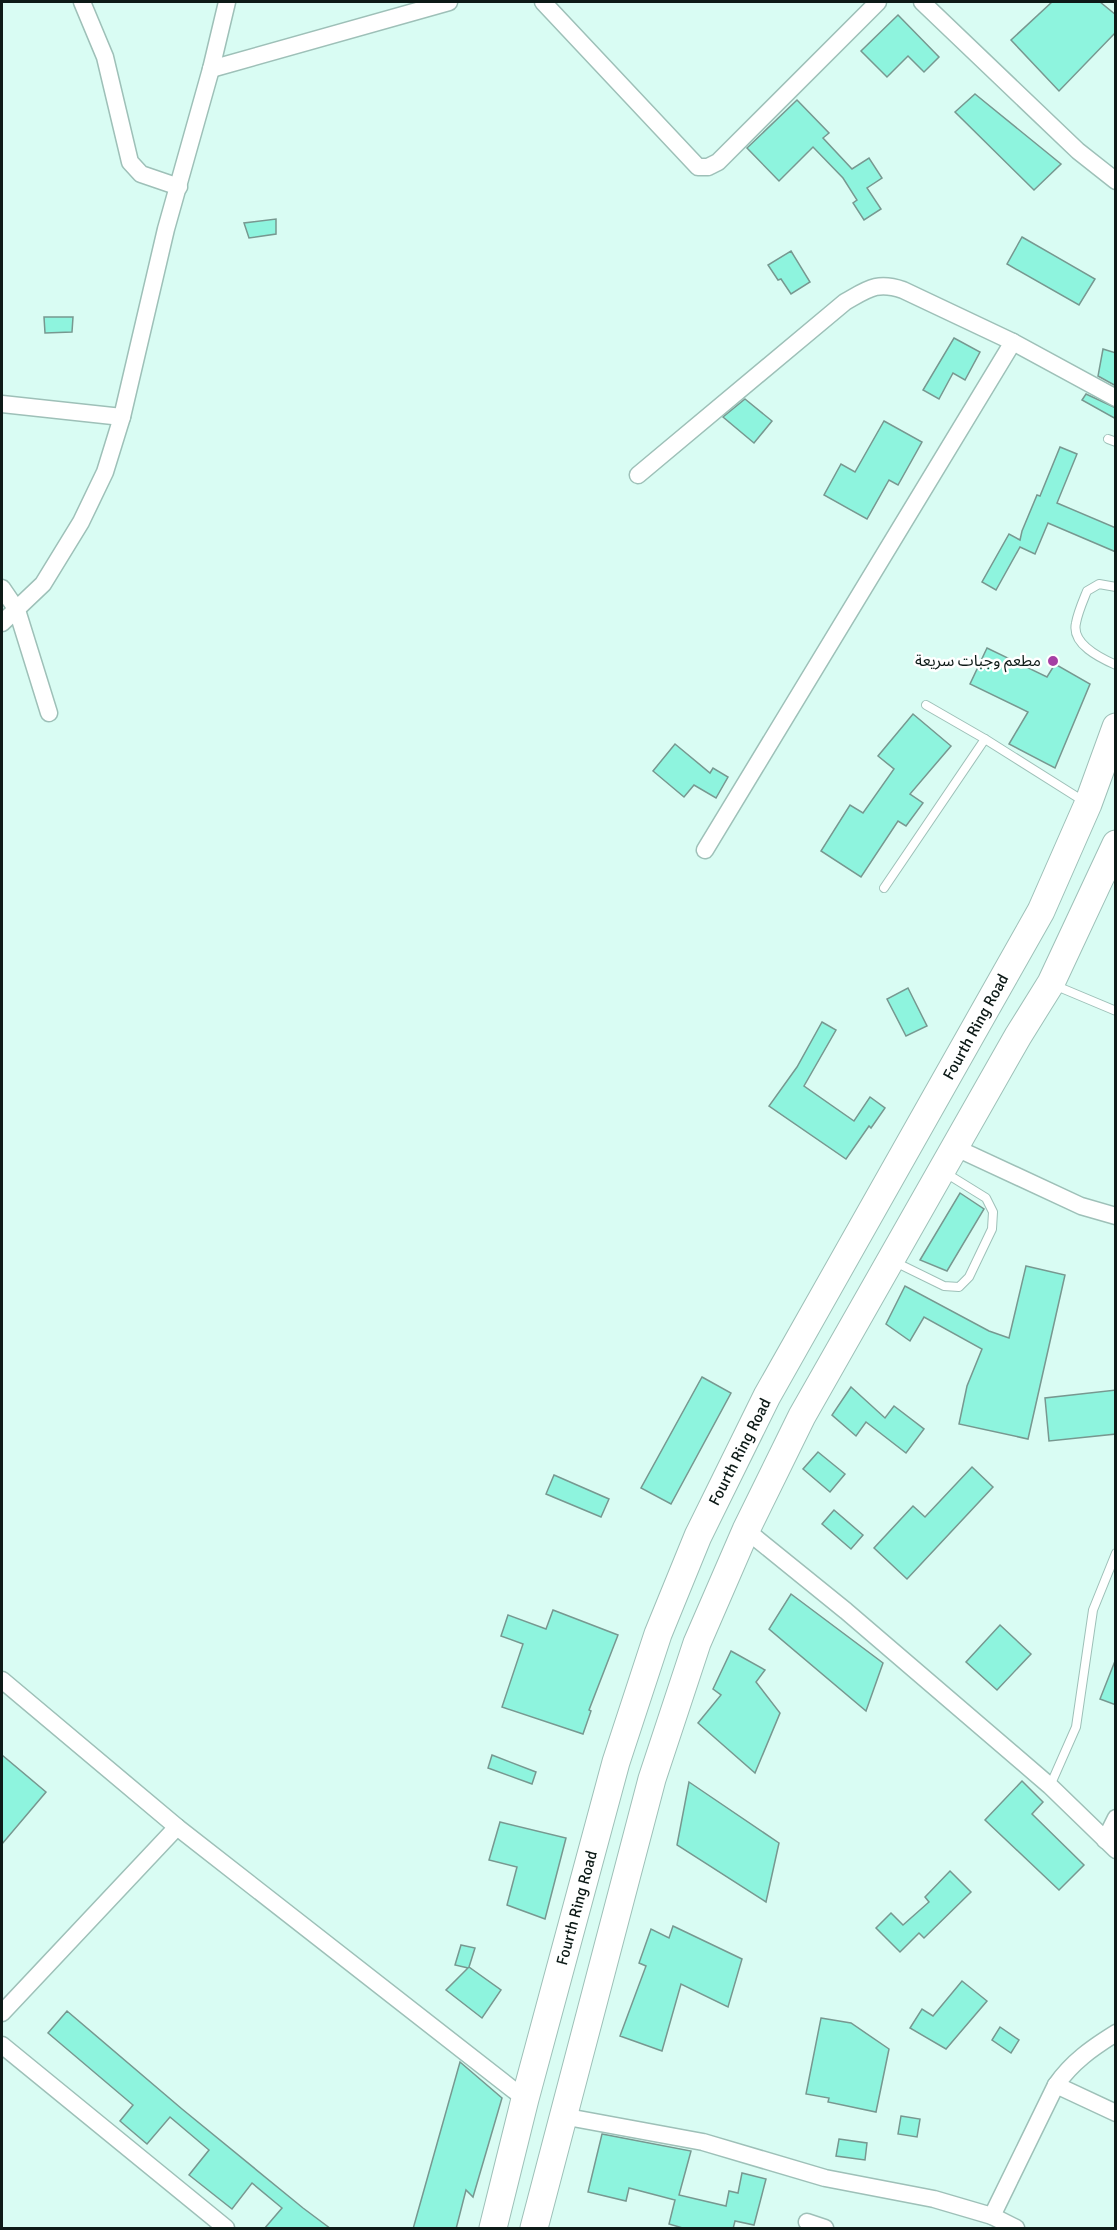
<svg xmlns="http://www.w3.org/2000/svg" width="1117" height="2230" font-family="Signika,'Noto Sans Arabic',sans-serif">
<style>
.building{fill:#8ef4de;stroke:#779890;stroke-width:1.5}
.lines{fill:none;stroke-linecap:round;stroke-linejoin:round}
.lane-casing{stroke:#9ec0b8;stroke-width:10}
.street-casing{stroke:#9ec0b8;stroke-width:19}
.primary-casing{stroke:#9ec0b8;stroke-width:29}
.lane{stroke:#fff;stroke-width:8}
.street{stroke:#fff;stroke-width:16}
.primary{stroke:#fff;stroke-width:27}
.poi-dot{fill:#a640a4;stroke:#fff;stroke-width:2}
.labels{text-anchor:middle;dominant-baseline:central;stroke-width:5;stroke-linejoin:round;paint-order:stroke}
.poi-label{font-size:16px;fill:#0d1a17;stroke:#fff;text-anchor:end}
.street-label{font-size:16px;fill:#0d1a17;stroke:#fff}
</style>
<rect width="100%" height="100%" fill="#d9fcf3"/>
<g class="building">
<path d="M1052,2H1100L1116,15V32L1059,91L1011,40Z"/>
<path d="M898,15L939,57L924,72L908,56L887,77L861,51Z"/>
<path d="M975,94L1061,164L1034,190L955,112Z"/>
<path d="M797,100L829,133L823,138L852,169L869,158L882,178L867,188L881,209L864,220L853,203L857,200L843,178L813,147L779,181L747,148Z"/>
<path d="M276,219V234L249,238L244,223Z"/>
<path d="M1022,237L1095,279L1079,305L1007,264Z"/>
<path d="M791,251L810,282L791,294L781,279L778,280L768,265Z"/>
<path d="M44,317H73L72,332L45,333Z"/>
<path d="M954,338L980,352L965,380L953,373L939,399L923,390Z"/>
<path d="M1103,349L1116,353V386L1098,376Z"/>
<path d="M1086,394L1116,408V419L1082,400Z"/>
<path d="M745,399L772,421L754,443L723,417Z"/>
<path d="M884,421L922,442L898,485L889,480L867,519L824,495L841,464L855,472Z"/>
<path d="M1060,447L1077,454L1057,503L1116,528V552L1048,523L1035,554L1020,547L996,590L982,582L1009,534L1020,540L1022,531L1037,495L1040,496Z"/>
<path d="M987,648L1047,677L1055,664L1090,684L1055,768L1009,744L1028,712L970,684Z"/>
<path d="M913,714L951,746L910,794L923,803L906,826L898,821L861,877L821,851L850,805L863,813L894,769L878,756Z"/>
<path d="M675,744L710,773L713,768L728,777L716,798L694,785L684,797L653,771Z"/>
<path d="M908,988L927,1026L906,1036L887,999Z"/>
<path d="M822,1022L836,1030L804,1086L854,1121L870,1097L885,1108L871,1128L869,1126L846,1159L769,1106L797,1067Z"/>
<path d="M960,1193L984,1209L947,1271L920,1260Z"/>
<path d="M1026,1266L1065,1275L1028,1439L959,1424L967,1386L982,1349L924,1317L910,1341L886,1324L905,1286L989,1331L1009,1338Z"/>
<path d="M702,1377L731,1393L671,1504L641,1488Z"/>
<path d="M851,1387L885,1418L894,1406L924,1429L906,1453L866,1422L856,1436L832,1415Z"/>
<path d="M1116,1390V1434L1049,1441L1045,1398Z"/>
<path d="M818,1452L845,1474L830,1492L803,1469Z"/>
<path d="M972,1467L993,1487L907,1579L874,1548L913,1506L925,1517Z"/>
<path d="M554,1475L609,1499L601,1517L546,1494Z"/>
<path d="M834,1510L863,1535L851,1549L822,1524Z"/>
<path d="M791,1594L883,1663L866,1711L769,1629Z"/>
<path d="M553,1610L618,1635L589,1710L591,1711L583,1734L502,1707L523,1644L501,1636L508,1615L546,1629Z"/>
<path d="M1000,1625L1031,1654L997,1690L966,1662Z"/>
<path d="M731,1651L765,1670L756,1682L780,1713L755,1773L698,1723L721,1695L713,1689Z"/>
<path d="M1115,1661H1116V1705L1100,1699Z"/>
<path d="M2,1755L46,1792L2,1844Z"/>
<path d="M492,1755L536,1772L532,1784L488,1768Z"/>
<path d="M1022,1781L1043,1802L1032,1814L1084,1865L1059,1890L985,1820Z"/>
<path d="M689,1782L779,1843L766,1902L677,1845Z"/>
<path d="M500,1822L566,1838L545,1919L507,1905L517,1867L489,1860Z"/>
<path d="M950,1871L971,1892L924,1938L919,1933L900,1952L876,1928L891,1913L903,1925L929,1902L925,1897Z"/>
<path d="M673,1926L742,1959L728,2007L681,1984L662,2051L620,2036L646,1966L639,1963L651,1929L669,1938Z"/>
<path d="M461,1945L475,1948L469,1967L501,1990L482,2018L446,1990L468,1968L455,1965Z"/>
<path d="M962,1981L987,2001L946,2049L910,2028L922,2009L933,2016Z"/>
<path d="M67,2011L182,2109L303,2208L331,2229H264L282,2208L252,2183L232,2209L189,2175L209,2150L170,2117L147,2144L120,2121L133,2105L48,2033Z"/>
<path d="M821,2018L851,2023L889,2049L876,2112L828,2102L829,2098L806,2094Z"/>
<path d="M1000,2027L1019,2040L1011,2053L992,2040Z"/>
<path d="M460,2062L502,2098L473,2197L466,2190L456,2229H413Z"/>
<path d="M901,2116L920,2119L917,2137L898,2134Z"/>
<path d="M602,2134L691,2151L679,2195L726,2206L729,2191L738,2193L742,2173L766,2179L754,2225L735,2221L733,2229H686L669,2224L675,2200L629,2188L626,2201L588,2192Z"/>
<path d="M839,2139L867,2143L865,2160L836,2156Z"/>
</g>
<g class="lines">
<g class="lane-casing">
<g id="lane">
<path d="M1108,439L1116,442"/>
<path d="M1116,587L1099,584L1087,591C1083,601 1078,612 1076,623C1071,644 1100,658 1116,665"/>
<path d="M926,705L985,739L1085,802"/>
<path d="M884,888L985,739"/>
<path d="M1054,985L1116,1011"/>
<path d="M893,1261L944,1286L959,1287L969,1277L992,1229L993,1212L986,1198L944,1172"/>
<path d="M1050,1786L1076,1727L1093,1610L1116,1553"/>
</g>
</g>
<g class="street-casing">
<g id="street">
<path d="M82,2L105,57L130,162L141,174L179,187"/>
<path d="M543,2L698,167H708L718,162L878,2"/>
<path d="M922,2L1078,151L1116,181"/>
<path d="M211,69L449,2"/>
<path d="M2,404L122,417"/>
<path d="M638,475L845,302C868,289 877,281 903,290L1013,342L1116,398"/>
<path d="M2,588L17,610L49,713"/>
<path d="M2,623L43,584L81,522L105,472L122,417L166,229L211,69L227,2"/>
<path d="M705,850L1013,342"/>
<path d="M954,1147L1081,1206L1116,1216"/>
<path d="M746,1530L846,1611L1050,1786L1116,1850"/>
<path d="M2,1680L177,1827L525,2099"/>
<path d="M1105,1840L1116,1818"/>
<path d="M2,2013L177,1827"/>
<path d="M2,2045L226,2228"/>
<path d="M1056,2085L1116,2113"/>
<path d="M562,2116L703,2142L825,2178L934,2199L992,2216L1016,2228"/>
<path d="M992,2216L1056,2085C1072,2062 1092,2048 1116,2033"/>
<path d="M807,2222L825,2228"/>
</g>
</g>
<g class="primary-casing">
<g id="primary">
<path d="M493,2228L525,2099L616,1762L658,1634L698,1536L767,1396L1041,911L1088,804L1116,727"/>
<path d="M534,2228L652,1779L697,1643L746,1530L802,1416L1018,1036L1051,983L1116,844"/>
</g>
</g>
<use href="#lane" class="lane"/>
<use href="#street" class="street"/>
<use href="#primary" class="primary"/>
</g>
<circle class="poi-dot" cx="1053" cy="661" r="6"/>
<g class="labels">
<g class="poi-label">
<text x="1041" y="661">مطعم وجبات سريعة</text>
</g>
<g class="street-label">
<text transform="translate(976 1027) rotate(-61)">Fourth Ring Road</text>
<text transform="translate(740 1452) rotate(-63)">Fourth Ring Road</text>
<text transform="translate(577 1908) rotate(-75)">Fourth Ring Road</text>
</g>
</g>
<rect width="1117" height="2230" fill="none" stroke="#0d1a17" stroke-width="6"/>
</svg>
